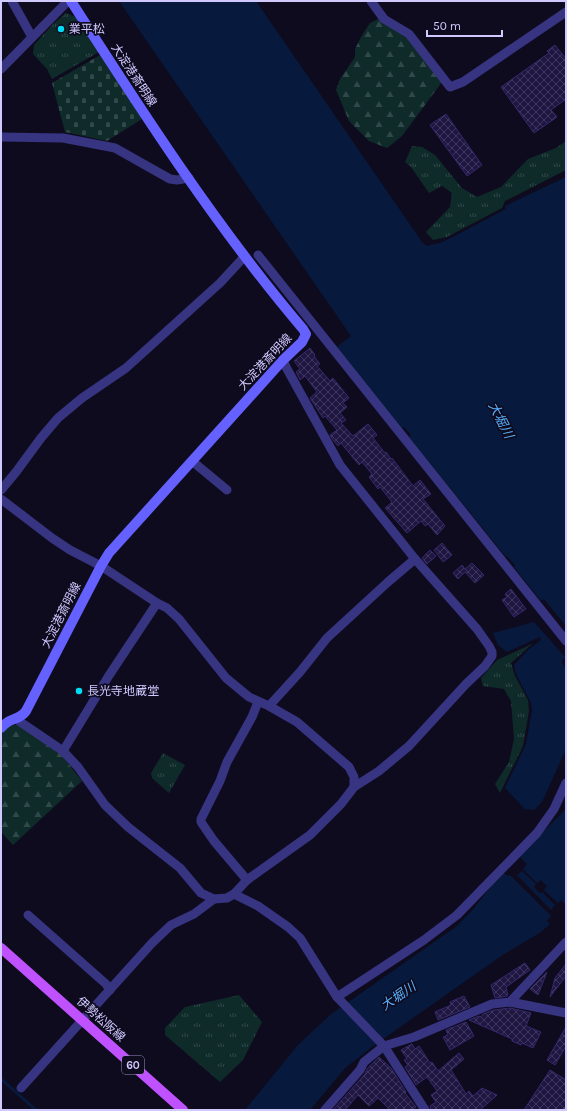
<svg xmlns="http://www.w3.org/2000/svg" width="567" height="1111" font-family="Karla,'Noto Sans JP',sans-serif">
<style>
.grass{fill:url(#grass-tufts)}
.forest{fill:url(#forest-firs)}
.cemetery{fill:url(#cemetery-stones)}
.water{fill:#071a3d}
.lines{fill:none;stroke-linecap:round;stroke-linejoin:round}
.stream{stroke:#071a3d;stroke-width:3}
.building{fill:url(#building-cross-hatch);stroke:#36286e}
.minor{stroke:#373481;stroke-width:9}
.secondary{stroke:#6561ff;stroke-width:10}
.primary{stroke:#bf51ff;stroke-width:10}
.poi-dot{fill:#00dbf5;stroke:#0f0b1f;stroke-width:1.5}
.labels{text-anchor:middle;dominant-baseline:central;stroke-width:3.5;stroke-linejoin:round;paint-order:stroke}
.shield{fill:#0f0b1f;stroke:#9691bc;stroke-width:1}
.shield-label{font-size:11px;font-weight:bold;fill:#d0caff}
.poi-label{font-size:12px;fill:#d0caff;stroke:#0f0b1f;text-anchor:start}
.street-label{font-size:12px;fill:#d0caff;stroke:#0f0b1f}
.water-label{font-size:13px;font-style:italic;fill:#58b1ff;stroke:#0f0b1f}
</style>
<defs>
<pattern id="grass-tufts" width="24" height="20" patternUnits="userSpaceOnUse"><rect width="24" height="20" fill="#0e2a29"/><path d="M3 7l-1-3M5 7V3M7 7l1-3M15 17l-1-3M17 17v-4M19 17l1-3" fill="none" stroke="#304849"/></pattern>
<pattern id="forest-firs" width="22" height="20" patternUnits="userSpaceOnUse"><rect width="22" height="20" fill="#0e2a29"/><path d="M5 1l3.5 6h-7zM16 11l3.5 6h-7z" fill="#304849"/></pattern>
<pattern id="cemetery-stones" width="16" height="16" patternUnits="userSpaceOnUse"><rect width="16" height="16" fill="#0e2a29"/><path d="M2 7V4a2 2 0 0 1 4 0v3zM10 15v-3a2 2 0 0 1 4 0v3z" fill="#304849"/></pattern>
<pattern id="building-cross-hatch" width="8" height="8" patternUnits="userSpaceOnUse"><rect width="8" height="8" fill="#1f1741"/><path d="M0 0l8 8M0 8l8-8" fill="none" stroke="#3e375e"/></pattern>
</defs>
<rect width="100%" height="100%" fill="#0f0b1f"/>
<g class="grass">
<path d="M66,13L76,17L99,52L52,79L47,69L33,54L34,45L53,24Z"/>
<path d="M566,141V170L505,201L502,208L447,237L433,240L426,232L450,207L452,193L442,186L429,193L411,167L405,162L412,146L422,147L435,155L462,188L477,197L501,187L528,159L556,148Z"/>
<path d="M532,644L511,663L515,676L528,700L529,711L523,746L500,793L495,784L509,762L514,739L511,701L504,689L483,686L481,678L497,660Z"/>
<path d="M163,753L185,765L169,793L152,778L151,773Z"/>
<path d="M239,995L262,1022L243,1060L220,1082L165,1035V1028L185,1007Z"/>
</g>
<g class="forest">
<path d="M380,18L406,33L442,82L402,136L387,148L369,141L349,121L336,90L340,79L355,57V49L361,37L370,23Z"/>
<path d="M10,725H19L60,753L82,781L13,845L1,832V735Z"/>
</g>
<path class="cemetery" d="M100,55L142,119L107,141L65,132L52,83Z"/>
<g class="water">
<path d="M119,1H256L422,242L427,246L443,242L506,209L505,206L566,177V626L544,599L541,601L514,567L515,565L507,556L506,557L409,437L411,435L404,427L402,428L337,347L351,336Z"/>
<path d="M534,622L565,657L562,661L566,671V749L542,802L534,810L525,809L505,788L526,744L532,710L531,703L516,674L514,665L528,650L541,640L540,637L507,652L498,645L493,633Z"/>
<path d="M566,809V905L561,900L558,903L544,890L547,886L541,880L537,883L523,869L527,864L519,856Z"/>
<path d="M522,871L536,884L534,887L540,893L542,892L555,905L551,910L517,875Z"/>
<path d="M502,872L508,876L510,875L551,916L547,921L550,924L541,932L501,956L376,1044L345,1068L310,1110H245L298,1045L330,1015L457,926L475,907Z"/>
</g>
<g class="lines">
<path class="stream" d="M1,1079L36,1110"/>
</g>
<g class="building">
<path d="M555,45L566,59V99L551,110L557,117L534,133L501,87L549,53L547,51Z"/>
<path d="M446,114L482,165L467,176L430,125Z"/>
<path d="M310,348L315,355L314,356L320,364L317,366L330,381L333,378L349,398L343,403L347,407L340,413L346,420L341,423L353,436L368,424L377,435L373,438L385,453L386,452L391,459L392,458L413,486L420,480L431,494L423,499L445,526L437,535L428,524L425,526L421,521L407,533L385,508L392,502L380,487L378,489L369,477L372,474L362,462L359,465L341,443L338,446L332,439L330,435L337,430L325,416L323,418L310,398L317,392L305,376L300,380L296,372L300,369L294,361Z"/>
<path d="M442,543L452,555L443,562L434,550Z"/>
<path d="M430,550L436,556L427,564L422,558Z"/>
<path d="M472,563L484,575L475,583L465,572L458,579L453,573L462,565L465,569Z"/>
<path d="M511,589L526,609L514,617L502,600L507,597L505,594Z"/>
<path d="M525,963L530,970L506,987L508,995L507,996L495,998L491,985Z"/>
<path d="M566,964V976L550,997L555,978Z"/>
<path d="M547,972L538,995L530,989Z"/>
<path d="M464,996L470,1007L438,1020L435,1012L451,1005L450,1002Z"/>
<path d="M510,1008L531,1013L526,1026L541,1032L533,1048L522,1043L521,1045L512,1041V1039L469,1020L479,1016L481,1017L483,1014L494,1010Z"/>
<path d="M466,1022L474,1036L450,1050L443,1037L448,1035L446,1030Z"/>
<path d="M566,1027V1046L555,1065L547,1060Z"/>
<path d="M412,1044L415,1049L419,1046L430,1063L432,1062L438,1071L459,1053L464,1059L451,1070L466,1094L469,1091L473,1096L482,1088L497,1095L480,1110H431L430,1106L436,1102L431,1095L437,1091L427,1077L416,1085L405,1067L408,1065L404,1060L407,1059L401,1050Z"/>
<path d="M379,1057L391,1068L406,1092L405,1093L416,1107L412,1110H390L378,1098L369,1106L358,1095L345,1110H333L365,1074L367,1069Z"/>
<path d="M550,1070L566,1080V1110H524Z"/>
</g>
<g class="lines">
<g class="minor">
<path d="M12,1L32,37"/>
<path d="M371,1L384,19L409,34L450,87L463,82L566,12"/>
<path d="M1,69L68,1"/>
<path d="M1,137L63,138L115,148L170,179L177,180L189,178"/>
<path d="M258,255L566,641"/>
<path d="M192,461L227,490"/>
<path d="M1,490L16,472L41,438L58,418L82,398L126,368L220,283L245,256"/>
<path d="M1,499L52,538L70,550L101,566L157,603L167,608L179,619L226,678L249,697L269,706L297,722L349,767L354,777V787"/>
<path d="M269,706L300,672L327,638L388,582L415,559"/>
<path d="M16,719L63,751L78,767L105,805L128,827L180,868L201,893L214,899L227,898L234,894L247,880L310,835L341,804L354,787L379,771L409,746L466,684L485,666L492,656V652L489,646L477,629L415,559L340,465L286,367L283,360"/>
<path d="M63,751L108,677L157,603"/>
<path d="M247,880L214,841L201,822V819L220,781L227,762L252,717L258,702"/>
<path d="M234,894L258,906L288,927L300,938L337,997L384,1046L425,1110"/>
<path d="M28,915L106,984L110,990"/>
<path d="M337,997L424,940L457,915L537,833L554,809L566,783"/>
<path d="M510,1002L566,942"/>
<path d="M21,1088L152,943L171,925L194,914L214,899"/>
<path d="M325,1110L360,1070L364,1062L384,1046L414,1037L492,1004L510,1002L566,1013"/>
</g>
<path class="secondary" d="M1,728C10,716 18,722 26,711L101,566L109,553L283,360L302,342L306,334L303,329C217,228 143,113 71,1"/>
<path class="primary" d="M1,948L183,1110"/>
</g>
<g class="poi-dot">
<circle cx="61" cy="29" r="4"/>
<circle cx="79" cy="691" r="4"/>
</g>
<g class="labels">
<rect class="shield" x="122" y="1056" width="22" height="18" rx="3"/>
<g class="shield-label">
<text x="133" y="1065">60</text>
</g>
<g class="poi-label">
<text x="69" y="29">業平松</text>
<text x="87" y="691">長光寺地蔵堂</text>
</g>
<g class="street-label">
<text transform="translate(134 75) rotate(57)">大淀港斎明線</text>
<text transform="translate(265 362) rotate(-47)">大淀港斎明線</text>
<text transform="translate(61 615) rotate(-63)">大淀港斎明線</text>
<text transform="translate(101 1019) rotate(42)">伊勢松阪線</text>
</g>
<g class="water-label">
<text transform="translate(501 420) rotate(63)">大堀川</text>
<text transform="translate(398 996) rotate(-35)">大堀川</text>
</g>
</g>
<rect width="567" height="1111" fill="none" stroke="#d0caff" stroke-width="4"/>
<path d="M427 30v6h75v-6" fill="none" stroke="#d0caff" stroke-width="2"/>
<text x="433" y="30" font-size="12" fill="#d0caff" stroke="#0f0b1f" stroke-width="3" paint-order="stroke">50 m</text>
</svg>
